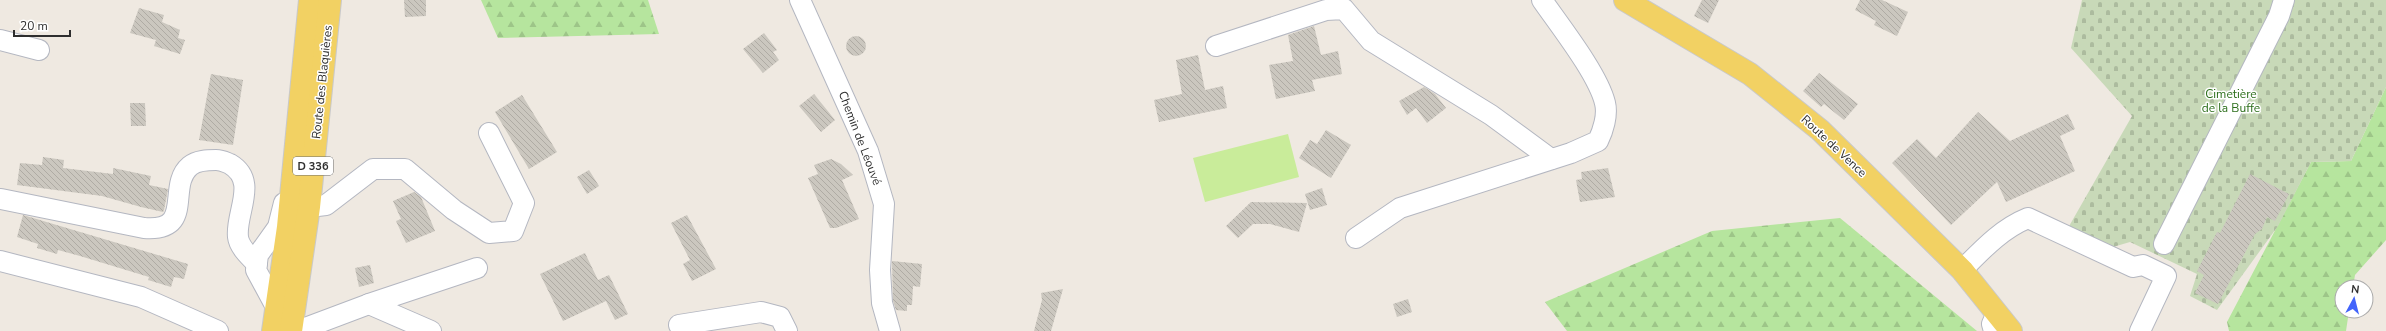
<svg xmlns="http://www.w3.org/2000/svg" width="2386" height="331" font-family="'Nunito Sans',sans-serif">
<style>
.forest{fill:url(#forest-firs)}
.cemetery{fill:url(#cemetery-stones)}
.pitch{fill:#c9ec9a}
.building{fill:url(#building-back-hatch)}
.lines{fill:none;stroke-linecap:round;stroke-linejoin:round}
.minor-casing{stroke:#b4b7c1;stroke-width:22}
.major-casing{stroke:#c9c9c9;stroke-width:24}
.minor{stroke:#fff;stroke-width:20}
.major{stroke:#f2d163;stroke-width:22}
.labels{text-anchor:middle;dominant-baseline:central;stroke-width:3;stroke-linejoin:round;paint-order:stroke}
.shield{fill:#fff;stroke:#6d6d6d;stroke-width:1}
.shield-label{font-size:11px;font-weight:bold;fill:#2e2e2e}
.street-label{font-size:12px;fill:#2e2e2e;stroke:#fff}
.park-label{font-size:12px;fill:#2c6e1b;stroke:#fff}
</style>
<defs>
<pattern id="forest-firs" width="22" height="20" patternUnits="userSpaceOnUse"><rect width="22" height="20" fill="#b6e59e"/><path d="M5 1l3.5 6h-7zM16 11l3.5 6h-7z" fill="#9dc588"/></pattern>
<pattern id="cemetery-stones" width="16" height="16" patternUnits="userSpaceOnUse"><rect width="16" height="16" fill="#c8d9b8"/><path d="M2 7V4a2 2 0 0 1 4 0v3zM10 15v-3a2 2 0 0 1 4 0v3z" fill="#acbb9e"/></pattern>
<pattern id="building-back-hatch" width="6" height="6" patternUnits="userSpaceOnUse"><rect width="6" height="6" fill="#cbc7bf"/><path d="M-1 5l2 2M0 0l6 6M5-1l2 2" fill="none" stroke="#afaba4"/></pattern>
</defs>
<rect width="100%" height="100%" fill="#efe9e1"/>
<g class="forest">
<path d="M481,0H648L659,34L498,38Z"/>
<path d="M2386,87V240L2355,275L2353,287H2342V311H2349L2346,331H2229L2227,322L2311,162L2351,161Z"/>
<path d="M1840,218L1977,331H1567L1545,302L1712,231Z"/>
</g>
<path class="cemetery" d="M2082,0H2386V87L2351,161L2311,162L2278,226L2217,310L2190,296L2197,274L2130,242L2113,247L2068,228L2132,116L2071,48Z"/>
<path class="pitch" d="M1288,134L1299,177L1205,202L1193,158Z"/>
<g class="building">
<path d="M404,0H426V16L405,17Z"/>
<path d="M1702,0H1719L1708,23L1694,16Z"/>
<path d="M1860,0H1882L1908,12L1897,36L1874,25L1876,21L1855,10Z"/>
<path d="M139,8L164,15L162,22L180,30L178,38L185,40L180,54L154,46L156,40L130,33Z"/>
<path d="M1314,26L1321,55L1338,51L1342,74L1312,80L1315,91L1276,99L1269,65L1293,61L1288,35Z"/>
<path d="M764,33L777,50L773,52L779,60L763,73L743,49Z"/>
<circle cx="856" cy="46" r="10"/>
<path d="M1198,55L1205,90L1223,86L1227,108L1159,122L1154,100L1182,94L1176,60Z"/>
<path d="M1819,73L1858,104L1844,120L1824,104L1821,107L1803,91Z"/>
<path d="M211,74L243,80L233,145L199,140Z"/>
<path d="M1424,87L1435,94L1446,108L1427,123L1416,108L1407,115L1399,101Z"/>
<path d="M814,94L835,120L821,132L799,106Z"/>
<path d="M522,95L557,152L529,169L495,112Z"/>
<path d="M130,103H145L146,126H131Z"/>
<path d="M1978,112L2010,141L2068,114L2075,129L2060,136L2075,171L2006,202L1997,182L1951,225L1892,163L1917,139L1936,158Z"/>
<path d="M1326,130L1351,145L1331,178L1299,158L1310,140L1317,144Z"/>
<path d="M43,157L64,160L63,168L113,174V168L151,176L149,185L168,189L164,210L163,212L141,207L102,196L17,185L20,163L42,165Z"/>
<path d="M831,159L841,164L853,175L842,180L859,219L836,228H830L808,178L818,174L814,165Z"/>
<path d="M1608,168L1615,197L1580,202L1576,180L1582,179L1581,172Z"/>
<path d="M589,170L599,186L587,194L577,177Z"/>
<path d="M2250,174L2289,194L2275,221L2267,217L2262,229L2255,234L2218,304L2195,293L2204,275L2197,271L2217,232L2220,233Z"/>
<path d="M1322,188L1327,205L1310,210L1305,194Z"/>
<path d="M414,192L421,197L435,231L406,243L396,221L401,219L393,201Z"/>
<path d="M1251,202L1307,203L1299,232L1270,224H1253L1238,238L1226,226Z"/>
<path d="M23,215L188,264L184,279L174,277L171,287L148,280L149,277L80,256L58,250L57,254L37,248L38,244L17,237Z"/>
<path d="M687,215L716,269L692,281L683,264L690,260L671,223Z"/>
<path d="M585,253L598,280L609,275L628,314L615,320L606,301L563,321L540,274Z"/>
<path d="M892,261L922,264L920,287L913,286L912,305H907V311L896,310L893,301Z"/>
<path d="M370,265L374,283L359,287L355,268Z"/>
<path d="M1063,289L1051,331H1034L1042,300L1041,293Z"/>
<path d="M1408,299L1412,312L1397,317L1393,304Z"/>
</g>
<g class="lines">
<g class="minor-casing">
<g id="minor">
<path d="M800,0L868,151L884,204L880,270L882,303L890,331"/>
<path d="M0,40L39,50"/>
<path d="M1216,46L1326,10L1344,9L1371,41L1491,115L1551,159"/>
<path d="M1,199L144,228C196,232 166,186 190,166C197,160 208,160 216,160C222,160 225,162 230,164C259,181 235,213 238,237C239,247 250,257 257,264"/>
<path d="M299,217L301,213L309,207L326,205L373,169H405L454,210L489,233L513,231L524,203L489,133"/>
<path d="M1356,238L1400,208L1571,153L1598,141C1603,131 1608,115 1605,103C1598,74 1560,26 1542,0"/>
<path d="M2164,244L2279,16L2284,0"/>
<path d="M0,261L141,297L218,331"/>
<path d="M1962,270C1982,250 2001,229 2028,218L2133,267L2143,265L2166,276L2140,331"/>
<path d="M276,307L256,270L258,255L278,227L284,203"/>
<path d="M679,325L761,312L780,317L787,331"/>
<path d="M297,331L369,304"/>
<path d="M431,331L369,304L477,268"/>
<path d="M1994,331L1992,324L1997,313"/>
</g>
</g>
<g class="major-casing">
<g id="major">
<path d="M1625,0L1750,74L1820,130L1962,270L2011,331"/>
<path d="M273,331L288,227L310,0"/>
<path d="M291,331L309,207L330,0"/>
</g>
</g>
<use href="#minor" class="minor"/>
<use href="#major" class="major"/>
</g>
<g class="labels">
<rect class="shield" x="293" y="157" width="40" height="18" rx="3"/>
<g class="shield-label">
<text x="313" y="166">D 336</text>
</g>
<g class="street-label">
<text transform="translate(322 82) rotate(-84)">Route des Blaquières</text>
<text transform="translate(860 138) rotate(69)">Chemin de Léouvé</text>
<text transform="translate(1834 146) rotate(43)">Route de Vence</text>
</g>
<g class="park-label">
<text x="2231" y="94">Cimetière<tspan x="2231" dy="14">de la Buffe</tspan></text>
</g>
</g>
<g transform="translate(2354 299) rotate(7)"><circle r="19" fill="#ffffff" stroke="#ababab"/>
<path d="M0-3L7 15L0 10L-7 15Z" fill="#4264fb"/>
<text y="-6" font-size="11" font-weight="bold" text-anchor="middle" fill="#2e2e2e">N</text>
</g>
<path d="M14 30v6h56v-6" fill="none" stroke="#2e2e2e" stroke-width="2"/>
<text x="20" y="30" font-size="12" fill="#2e2e2e" stroke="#ffffff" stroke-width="3" paint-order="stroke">20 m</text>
</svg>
